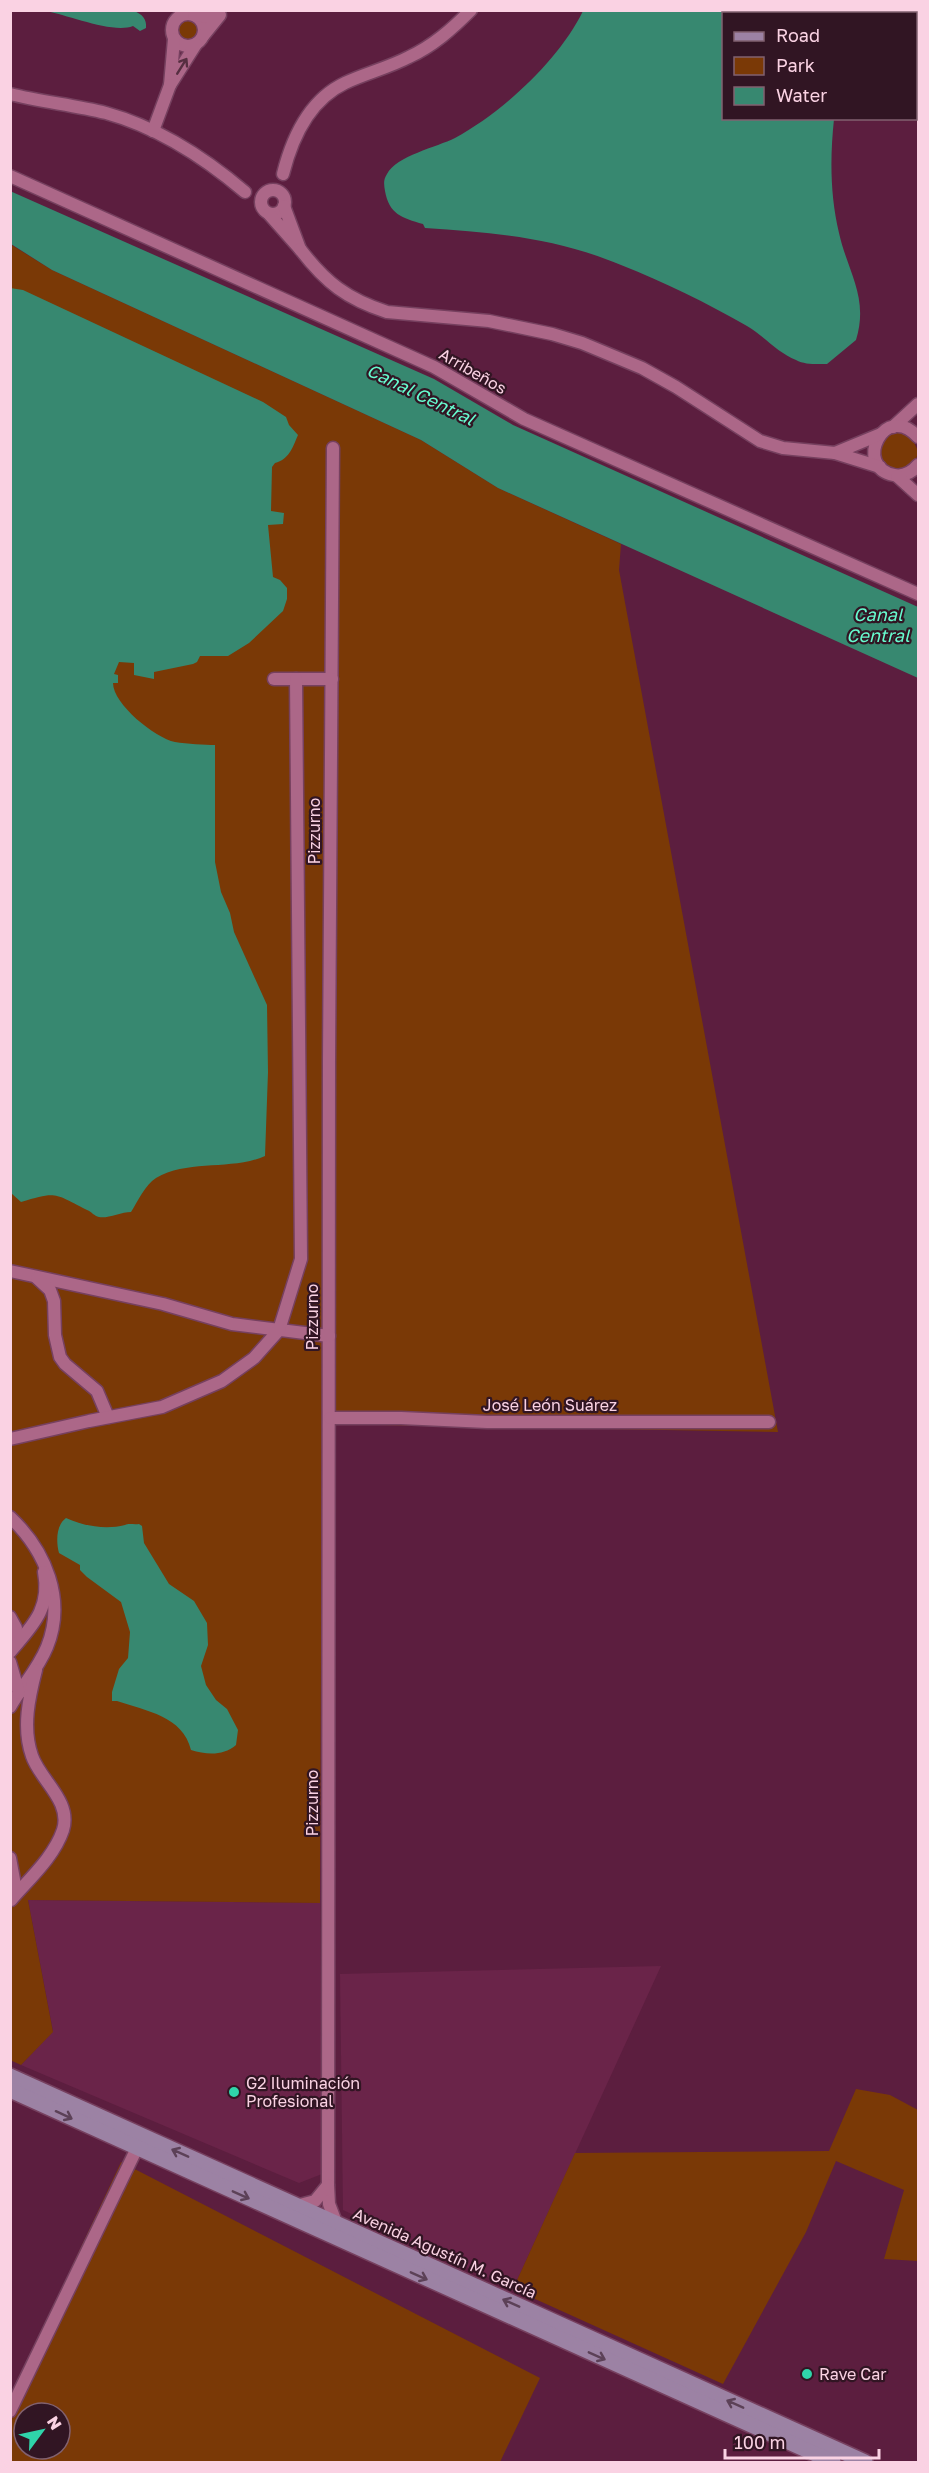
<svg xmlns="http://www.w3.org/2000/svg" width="929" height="2473" font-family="'Golos Text',sans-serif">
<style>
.built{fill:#6a2449}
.green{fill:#7a3906;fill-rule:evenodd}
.water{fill:#378870}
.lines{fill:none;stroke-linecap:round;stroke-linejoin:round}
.minor-casing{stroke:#76405f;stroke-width:15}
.secondary-casing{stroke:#76405f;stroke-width:18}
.minor{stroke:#ac6788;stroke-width:12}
.secondary{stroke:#9c82a4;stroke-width:15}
.oneway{stroke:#562e41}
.oneway2{stroke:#5c4157}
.poi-dot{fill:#2fd4aa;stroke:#311523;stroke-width:2}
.labels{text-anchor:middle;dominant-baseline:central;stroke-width:4.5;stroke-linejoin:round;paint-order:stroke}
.street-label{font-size:16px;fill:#fad2e3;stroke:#311523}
.poi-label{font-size:16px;fill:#fad2e3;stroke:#311523;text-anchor:start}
.water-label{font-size:18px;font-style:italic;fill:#67fbcf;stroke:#311523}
</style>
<rect width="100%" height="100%" fill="#5c1e3f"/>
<g class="built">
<path d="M28,1900L320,1903L322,2174L299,2183L21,2065L53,2031Z"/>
<path d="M661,1966L513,2289L343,2210L340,1974Z"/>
</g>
<g class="green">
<circle cx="187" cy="31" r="12"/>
<path d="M10,244L52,270L421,440L498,488L621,544L619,570L778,1432L322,1424L320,1903L28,1900L53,2032L21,2065L10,2060Z"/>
<path d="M899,432L912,438L918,451L915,464L903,473L880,464C879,447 879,434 899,432Z"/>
<path d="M856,2089L890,2095L918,2110V2261L884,2259L904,2190L836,2161L806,2232L723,2384L513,2289L575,2153L829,2151Z"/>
<path d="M121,2162L540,2378L500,2462H11V2396ZM24,2413H60V2449H24Z"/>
</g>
<g class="water">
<path d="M46,11H134C142,14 147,19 146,28L140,31L133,26C113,34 68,15 46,11Z"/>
<path d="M583,11H837L838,13L724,14V118L834,119C830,157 830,195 839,233C848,273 869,297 856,340L827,364C817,364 805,365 796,360C778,353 764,336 747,326C707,303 664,282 621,265C554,237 495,233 425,228L423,224C402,218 389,214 385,191C384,185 383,180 387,174C396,156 437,147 455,138C503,112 559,60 583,11Z"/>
<path d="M10,191L434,379L513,425L918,607V678L498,488L421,440L52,270L11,244Z"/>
<path d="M10,288L23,290L263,402L286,417L289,425L298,435C292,449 289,459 275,463L272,467L271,511L284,513L283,524L268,525L273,577L280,580L287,588V599L283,611L249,643L228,656H200L197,662L193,664L154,672V679L134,675V663L119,662L114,674L118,675V683H113C113,704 155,738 175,742C187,744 205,745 215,745V862L221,892L230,913L234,932L267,1005L268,1072L265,1156C231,1171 189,1159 156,1178C145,1185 138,1201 131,1212C121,1212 107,1219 99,1217C94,1216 92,1212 87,1210C54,1193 57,1191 21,1202L11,1193Z"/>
<path d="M66,1518C83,1526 106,1530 125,1525C129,1523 134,1525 139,1524L142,1526L144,1543L169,1584L194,1601L207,1623L208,1645L201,1666L206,1685L216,1700L227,1709L238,1730L236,1745C223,1756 207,1755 191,1750C183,1716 146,1711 117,1701H112V1692L119,1669L128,1658L130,1632L121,1602L87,1577L80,1570V1565L59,1553C56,1542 56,1525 66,1518Z"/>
</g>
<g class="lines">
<g class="minor-casing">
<g id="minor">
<circle cx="188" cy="30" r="16"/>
<path d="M194,15L210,17L220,15L203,36"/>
<path d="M174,39L170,85L196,44"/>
<path d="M10,94C42,102 74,105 106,113C157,127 205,158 245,192"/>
<path d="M153,131L170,85"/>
<path d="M283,174C292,138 309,100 345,83C366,73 388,68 409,57C433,46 452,29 471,10"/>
<path d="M10,176L434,367L524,419L918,594"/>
<circle cx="273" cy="202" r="12"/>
<path d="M269,214L300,249L284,206"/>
<path d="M300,249C326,283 347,299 387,312L489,321L552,334L582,343L642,368L676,387L760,441L783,448L835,453"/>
<path d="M893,427L918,404"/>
<path d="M918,437C885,400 852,467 894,475C904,477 912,472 918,465"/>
<path d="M333,448L329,1061L328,2185L329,2204L337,2225"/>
<path d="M880,467L835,453L881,434"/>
<path d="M897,476L918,495"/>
<path d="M274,679H332"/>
<path d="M10,1271L163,1304L232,1324L329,1336"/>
<path d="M37,1278L50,1290L54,1301L55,1335L60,1357L65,1364L97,1391L108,1417"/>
<path d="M330,1418H401L487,1422H769"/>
<path d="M10,1439L89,1421L162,1407L222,1381L254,1358L279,1330L301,1259L296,679"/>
<path d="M10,1517C46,1551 66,1600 47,1647C38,1669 22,1686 10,1707"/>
<path d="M10,1617L16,1628L12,1647"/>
<path d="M10,1652C32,1626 51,1609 44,1572"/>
<path d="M10,1662L19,1693"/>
<path d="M10,1858L15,1885L11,1898"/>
<path d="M11,1900C29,1879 54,1857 63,1830C72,1801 40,1780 32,1756C22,1728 29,1697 36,1670"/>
<path d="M296,2206L315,2201L328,2185"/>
<path d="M10,2411L137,2148"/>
</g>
</g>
<g class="secondary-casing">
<g id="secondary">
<path d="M10,2076L865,2462"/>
<path d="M10,2090L833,2462"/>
</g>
</g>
<use href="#minor" class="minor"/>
<use href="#secondary" class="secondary"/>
</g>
<defs><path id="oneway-shaft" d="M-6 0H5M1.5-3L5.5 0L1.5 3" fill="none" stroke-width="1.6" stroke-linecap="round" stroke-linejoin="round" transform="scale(1.5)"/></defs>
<use class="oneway" href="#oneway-shaft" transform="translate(182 66) rotate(-58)"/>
<g class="oneway2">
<use href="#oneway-shaft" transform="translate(64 2115) rotate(25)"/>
<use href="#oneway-shaft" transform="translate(180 2153) rotate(-156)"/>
<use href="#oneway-shaft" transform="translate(241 2195) rotate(24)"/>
<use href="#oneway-shaft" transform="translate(419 2276) rotate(24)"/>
<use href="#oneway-shaft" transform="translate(511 2303) rotate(-156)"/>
<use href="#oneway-shaft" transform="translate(597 2356) rotate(24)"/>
<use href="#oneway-shaft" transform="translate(735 2404) rotate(-156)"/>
</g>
<g class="poi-dot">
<circle cx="234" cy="2092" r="6"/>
<circle cx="807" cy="2374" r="6"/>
</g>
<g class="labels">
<g class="street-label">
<text transform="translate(473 371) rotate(30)">Arribeños</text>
<text transform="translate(314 831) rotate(-90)">Pizzurno</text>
<text transform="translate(312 1317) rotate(-90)">Pizzurno</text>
<text x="550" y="1405">José León Suárez</text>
<text transform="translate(312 1803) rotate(-90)">Pizzurno</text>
<text transform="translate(445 2253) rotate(24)">Avenida Agustín M. García</text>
</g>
<g class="poi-label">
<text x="246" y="2083">G2 Iluminación<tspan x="246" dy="18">Profesional</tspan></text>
<text x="819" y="2374">Rave Car</text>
</g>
<g class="water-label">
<text transform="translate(421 394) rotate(26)">Canal Central</text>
<text x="878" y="614">Canal<tspan x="878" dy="21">Central</tspan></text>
</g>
</g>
<rect width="929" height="2473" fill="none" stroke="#fad2e3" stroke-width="24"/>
<rect x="722" y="12" width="195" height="108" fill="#311523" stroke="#816170" stroke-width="1.5"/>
<rect x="734" y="32" width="30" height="9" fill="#9c82a4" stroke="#816170" stroke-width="1.5"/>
<text x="776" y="42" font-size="18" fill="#fad2e3">Road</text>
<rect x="734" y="57" width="30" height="18" fill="#7a3906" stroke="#816170" stroke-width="1.5"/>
<text x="776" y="72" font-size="18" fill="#fad2e3">Park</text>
<rect x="734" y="87" width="30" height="18" fill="#378870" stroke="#816170" stroke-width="1.5"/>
<text x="776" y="102" font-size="18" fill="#fad2e3">Water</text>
<g transform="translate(42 2431) rotate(57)"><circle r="28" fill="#311523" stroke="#816170" stroke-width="1.5"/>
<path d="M0-4.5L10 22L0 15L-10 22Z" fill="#2fd4aa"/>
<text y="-9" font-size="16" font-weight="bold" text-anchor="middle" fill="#fad2e3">N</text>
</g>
<path d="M725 2449v9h154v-9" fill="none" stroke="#fad2e3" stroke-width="3"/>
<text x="734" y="2449" font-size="18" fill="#fad2e3" stroke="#311523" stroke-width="4.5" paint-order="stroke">100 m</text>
</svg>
